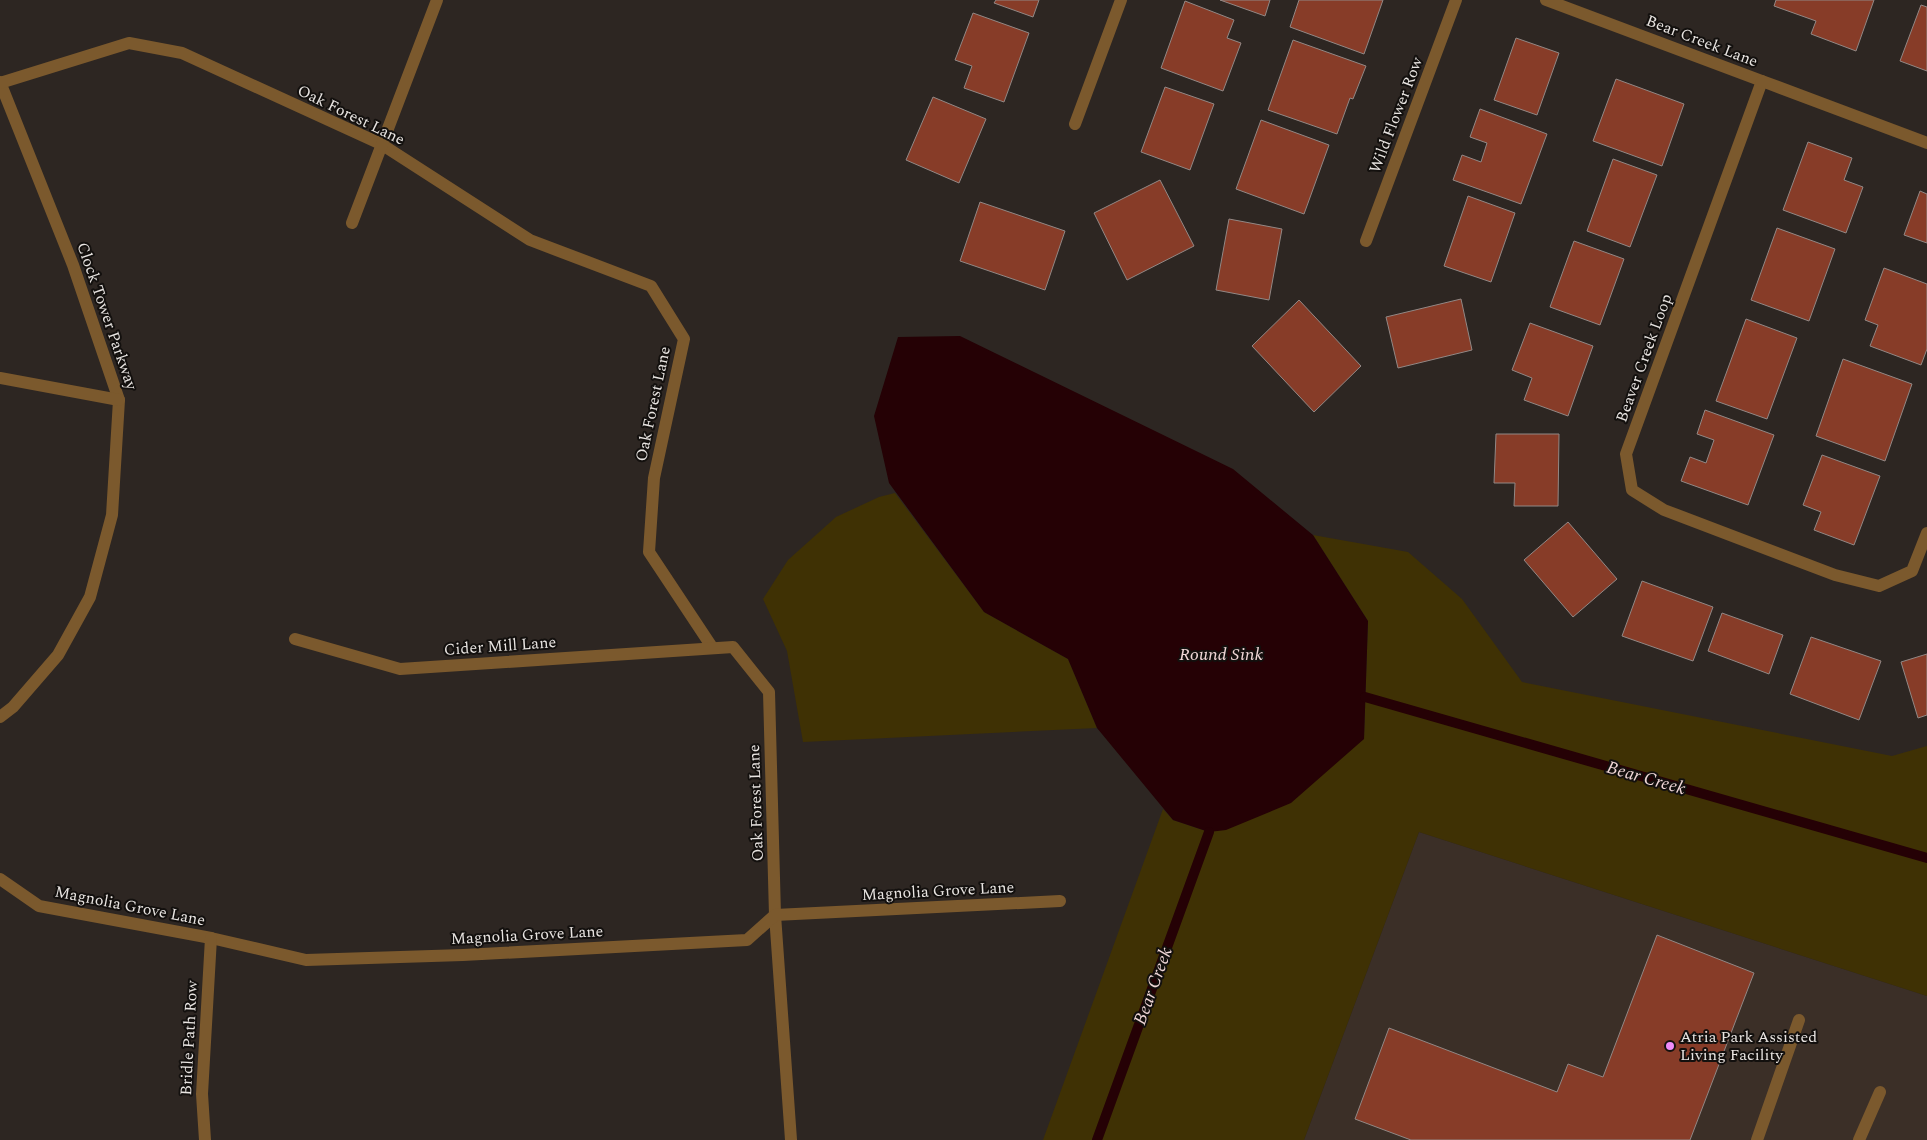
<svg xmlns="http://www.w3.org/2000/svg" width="1927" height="1140" font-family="Spectral,serif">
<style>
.built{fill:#3b2f27}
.green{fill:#3f3104}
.water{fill:#250105}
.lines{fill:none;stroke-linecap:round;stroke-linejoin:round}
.stream{stroke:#250105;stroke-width:10}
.building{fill:#873c28;stroke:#928885}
.minor{stroke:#7b592d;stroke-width:12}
.poi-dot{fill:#ee8cf8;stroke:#13100e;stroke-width:2}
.labels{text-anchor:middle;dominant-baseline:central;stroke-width:4;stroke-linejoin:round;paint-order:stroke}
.street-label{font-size:16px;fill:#e8e4e1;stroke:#13100e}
.poi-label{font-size:16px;fill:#e8e4e1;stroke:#13100e;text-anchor:start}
.water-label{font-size:18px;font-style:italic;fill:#f0d7d7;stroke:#13100e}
</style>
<rect width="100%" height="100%" fill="#2d2622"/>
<path class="built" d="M1419,832L1927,996V1140H1304Z"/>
<g class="green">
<path d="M895,493L984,612L1068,659L1097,728L803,742L787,651L763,599L788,560L836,517L879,497Z"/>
<path d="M1313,535L1408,552L1462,599L1522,682L1892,756L1927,746V996L1419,832L1304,1140H1043L1163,809L1173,820L1209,832L1364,739L1368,621Z"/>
</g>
<path class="water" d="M960,336L1233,469L1313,535L1368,621L1364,739L1291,803L1226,830L1209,832L1173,820L1097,728L1068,659L984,612L889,483L874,416L898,337Z"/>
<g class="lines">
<g class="stream">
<path d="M1365,697L1927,858"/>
<path d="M1097,1140L1209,832"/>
</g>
</g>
<g class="building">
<path d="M996,0H1039L1033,17L994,3Z"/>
<path d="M1220,0H1270L1265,16Z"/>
<path d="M1299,0H1383L1364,54L1290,27Z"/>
<path d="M1776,0H1874L1856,51L1811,34L1816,21L1774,6Z"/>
<path d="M1185,1L1234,20L1227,38L1241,43L1223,91L1161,68Z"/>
<path d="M1921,5L1927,7V71L1900,61Z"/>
<path d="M973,13L1029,33L1004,102L964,88L972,66L955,60Z"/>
<path d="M1516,38L1559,53L1537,115L1494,100Z"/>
<path d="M1293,40L1366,66L1353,99L1350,98L1337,134L1268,110Z"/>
<path d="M1616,79L1684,104L1662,166L1593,141Z"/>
<path d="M1165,87L1214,104L1190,170L1141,152Z"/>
<path d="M933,97L986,119L959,183L906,160Z"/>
<path d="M1480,109L1547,134L1521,204L1453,180L1462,155L1481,162L1487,143L1470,137Z"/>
<path d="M1261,120L1329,145L1304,214L1236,189Z"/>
<path d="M1808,142L1852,158L1844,180L1863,187L1846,233L1783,210Z"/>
<path d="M1613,159L1657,175L1630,247L1587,231Z"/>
<path d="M1160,180L1194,246L1127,280L1094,213Z"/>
<path d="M1920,191L1927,194V243L1904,235Z"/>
<path d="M1468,196L1515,213L1491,282L1444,266Z"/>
<path d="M980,202L1065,231L1045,290L960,261Z"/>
<path d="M1229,219L1282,229L1269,300L1216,290Z"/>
<path d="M1777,228L1835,249L1809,321L1751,300Z"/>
<path d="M1574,241L1624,259L1600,325L1550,307Z"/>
<path d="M1884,268L1927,284V349L1921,365L1870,346L1878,325L1865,320Z"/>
<path d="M1461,299L1472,350L1398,368L1386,317Z"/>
<path d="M1299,300L1361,366L1314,412L1252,346Z"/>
<path d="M1746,319L1797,338L1767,419L1716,401Z"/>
<path d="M1530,323L1593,346L1568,416L1524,400L1532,378L1512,370Z"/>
<path d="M1843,359L1912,384L1885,461L1816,436Z"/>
<path d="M1705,410L1774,435L1748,505L1681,481L1690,457L1706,463L1714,440L1697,434Z"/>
<path d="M1496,434H1559L1558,506H1514L1515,483H1494Z"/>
<path d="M1822,455L1880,476L1854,545L1814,530L1821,512L1803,505Z"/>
<path d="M1568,522L1617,579L1573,617L1524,560Z"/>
<path d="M1642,581L1713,607L1693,661L1622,636Z"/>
<path d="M1722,613L1783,635L1769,674L1708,651Z"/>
<path d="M1811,637L1881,661L1859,720L1790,694Z"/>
<path d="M1927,654V715L1918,718L1901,662Z"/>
<path d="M1657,935L1754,973L1690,1140H1411L1355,1119L1389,1028L1557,1092L1568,1064L1603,1077Z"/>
</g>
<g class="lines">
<g class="minor">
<path d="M1546,0L1762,81"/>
<path d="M0,82L73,265L119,400L112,515L90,597L58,655L13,707L0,717"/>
<path d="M0,83L129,43L182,53L381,144L530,240L651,286L684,339L654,478L649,552L712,647"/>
<path d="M1075,124L1121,0"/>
<path d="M1927,143L1762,81L1626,454L1632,490L1664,510L1835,575L1879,586L1912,571L1927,533"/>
<path d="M352,223L437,0"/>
<path d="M1366,241L1456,0"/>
<path d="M0,378L119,400"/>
<path d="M295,639L400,669L733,647L769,692L775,915L791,1140"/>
<path d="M0,879L39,906L211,938L306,960L463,955L747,940L775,915L1060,901"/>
<path d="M205,1140L202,1094L211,938"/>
<path d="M1757,1140L1799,1020"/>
<path d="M1859,1140L1880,1092"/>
</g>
</g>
<circle class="poi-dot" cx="1670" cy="1046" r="5"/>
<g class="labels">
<g class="street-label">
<text transform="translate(1702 41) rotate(21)">Bear Creek Lane</text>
<text transform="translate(351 115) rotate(26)">Oak Forest Lane</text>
<text transform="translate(1396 115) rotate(-69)">Wild Flower Row</text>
<text transform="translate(107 316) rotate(71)">Clock Tower Parkway</text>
<text transform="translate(1644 358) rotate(-70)">Beaver Creek Loop</text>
<text transform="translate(653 404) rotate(-78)">Oak Forest Lane</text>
<text transform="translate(500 646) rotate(-4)">Cider Mill Lane</text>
<text transform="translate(756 803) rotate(-92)">Oak Forest Lane</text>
<text transform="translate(938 891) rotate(-3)">Magnolia Grove Lane</text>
<text transform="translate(130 906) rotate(11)">Magnolia Grove Lane</text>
<text transform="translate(527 935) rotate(-3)">Magnolia Grove Lane</text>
<text transform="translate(189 1038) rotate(-87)">Bridle Path Row</text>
</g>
<g class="poi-label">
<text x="1680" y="1037">Atria Park Assisted<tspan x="1680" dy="18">Living Facility</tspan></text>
</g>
<g class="water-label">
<text x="1221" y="654">Round Sink</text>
<text transform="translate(1646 778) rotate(16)">Bear Creek</text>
<text transform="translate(1153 986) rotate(-70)">Bear Creek</text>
</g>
</g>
</svg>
